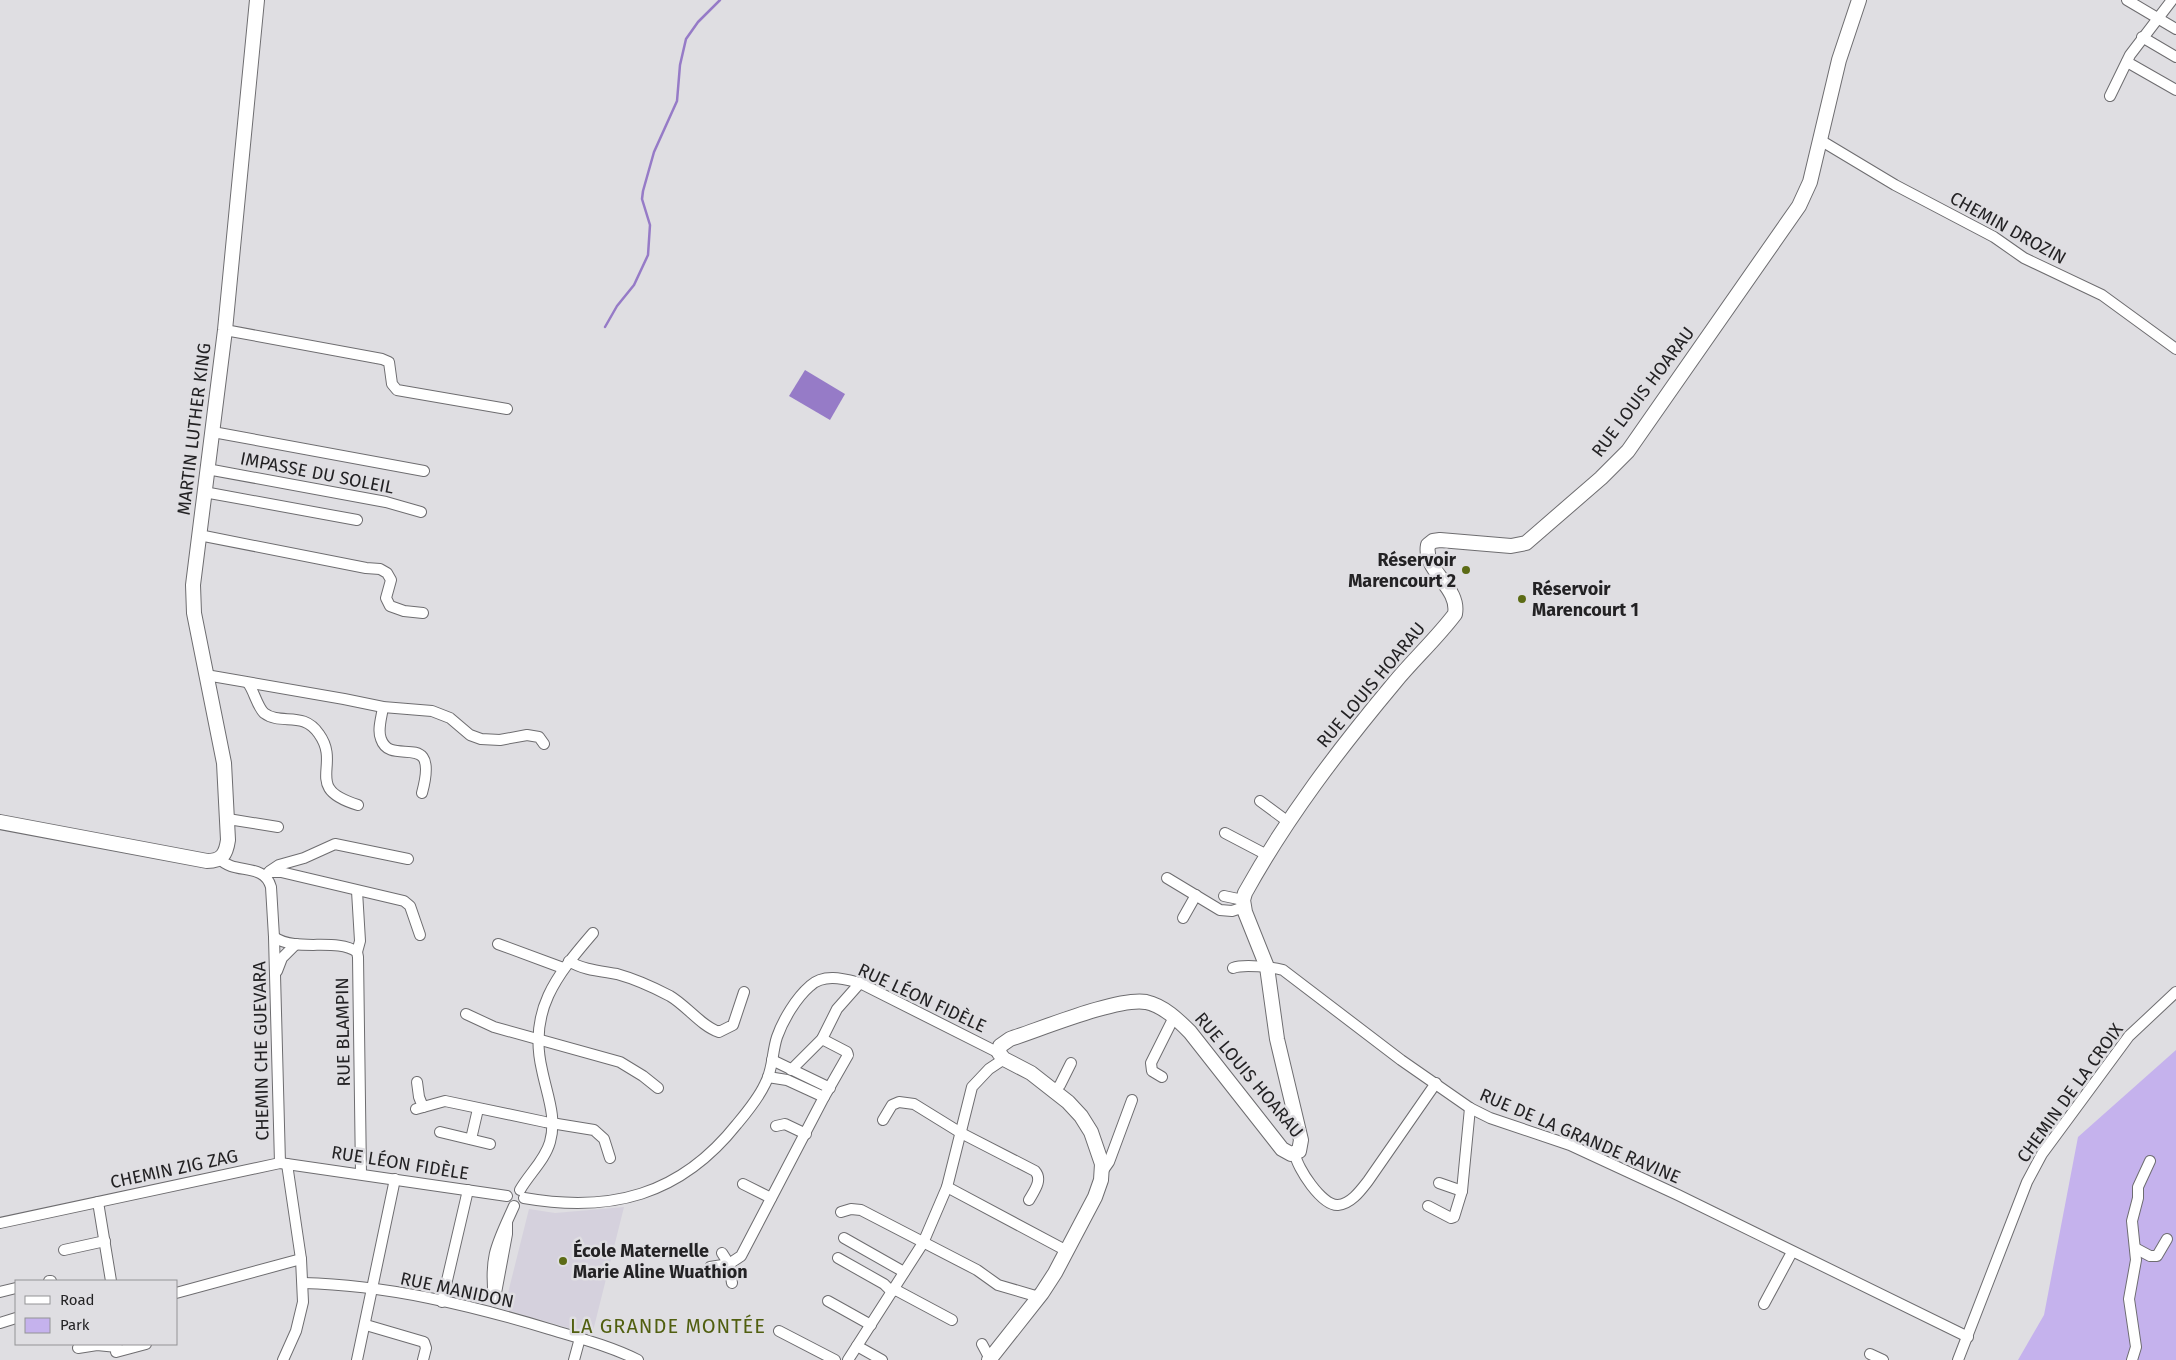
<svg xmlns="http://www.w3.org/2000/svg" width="2176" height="1360" font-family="'Fira Sans',sans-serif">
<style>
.built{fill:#d5d1dd}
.green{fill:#c5b2ed}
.water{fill:#967bc7}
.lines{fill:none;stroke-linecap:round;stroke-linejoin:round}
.stream{stroke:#967bc7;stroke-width:2.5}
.street-casing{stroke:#6e6d70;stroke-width:12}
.secondary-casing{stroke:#6e6d70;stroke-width:16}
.street{stroke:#fff;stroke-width:10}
.secondary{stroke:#fff;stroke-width:14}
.poi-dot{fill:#5c6b15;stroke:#dfdee2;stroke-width:2}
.labels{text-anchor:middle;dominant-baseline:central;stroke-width:5;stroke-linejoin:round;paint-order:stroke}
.street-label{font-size:18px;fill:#232224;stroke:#dfdee2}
.poi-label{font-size:18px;font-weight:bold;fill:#232224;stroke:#dfdee2;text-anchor:start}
.quarter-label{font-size:20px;letter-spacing:1px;fill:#515f10;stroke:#dfdee2}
</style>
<rect width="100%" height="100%" fill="#dfdee2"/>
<path class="built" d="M624,1207L592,1335L504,1309L529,1209L555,1213Z"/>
<path class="green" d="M2176,1050V1360H2018L2044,1315L2078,1137Z"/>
<path class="water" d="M805,370L845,394L830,420L789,396Z"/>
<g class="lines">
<path class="stream" d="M605,327L617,306L634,285L648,255L650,225L642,199L643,191L654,152L677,101L680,65L686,39L698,22L720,0"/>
<g class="street-casing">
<g id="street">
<path d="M2127,0L2176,29"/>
<path d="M2142,37L2176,57"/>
<path d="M2127,62L2176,90"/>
<path d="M2110,96L2130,55L2172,0"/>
<path d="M1820,140L1895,185L1994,237L2024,258L2102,295L2176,349"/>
<path d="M225,330L382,359L389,362L392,384L397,390L507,409"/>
<path d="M213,432L424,471"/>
<path d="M207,469L386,502L421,512"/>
<path d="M204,492L357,520"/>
<path d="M199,535L366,568L380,569L387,573L391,580L386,598L390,606L404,611L423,613"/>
<path d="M206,675L344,699L383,707L432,711L450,718L470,735L481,739L500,740L527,735L539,737L544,744"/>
<path d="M248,683C254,691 257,706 264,713C281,726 303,710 319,734C342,766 302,788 358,805"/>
<path d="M383,707C382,716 377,730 381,739C391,769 440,726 422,793"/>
<path d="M1260,801L1287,821"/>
<path d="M228,819L278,827"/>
<path d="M1225,833L1267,855"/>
<path d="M220,859C234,875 264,862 271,887L274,937L280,1163"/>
<path d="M270,871L279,865L304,858L335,844L408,859"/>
<path d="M265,876L269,872H281L404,901L410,906L420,935"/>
<path d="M1167,878L1220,910L1232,911L1244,907"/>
<path d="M1224,896L1243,900"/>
<path d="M1183,918L1196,895"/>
<path d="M274,937C297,953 336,937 357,952L358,957L361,1174"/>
<path d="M498,944L563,968"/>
<path d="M357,952L360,941L357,891"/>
<path d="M569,961C583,970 600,971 617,974C635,979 653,987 670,996C687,1006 701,1026 719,1032L733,1025L744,992"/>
<path d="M1233,968C1243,964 1273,967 1283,970L1401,1060L1470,1108L1490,1118L1570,1145L1678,1195L1968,1337"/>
<path d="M277,971L282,958L296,944"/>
<path d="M466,1014L494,1027L620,1062L643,1076L658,1088"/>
<path d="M822,1039L847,1052L848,1055L824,1097"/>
<path d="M772,1060L830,1088"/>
<path d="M791,1070L822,1039L837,1009L860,983"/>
<path d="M1162,1077L1152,1071L1151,1063L1174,1017"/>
<path d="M417,1082L419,1097L423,1107"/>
<path d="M1055,1090L1060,1085L1071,1063"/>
<path d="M416,1109L445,1101L545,1122L594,1130L604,1139L610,1158"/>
<path d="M883,1120L892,1105L899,1102L914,1104L961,1133L1035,1171C1043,1180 1034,1191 1029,1200"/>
<path d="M776,1126L785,1124L806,1134"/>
<path d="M440,1132L490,1144"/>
<path d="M471,1139L478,1109"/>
<path d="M1295,1154C1297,1168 1322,1206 1338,1205C1351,1204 1361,1190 1368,1181L1436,1083"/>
<path d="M1102,1172L1109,1162L1132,1100"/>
<path d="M1439,1183L1462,1191"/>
<path d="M743,1184L771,1198"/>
<path d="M947,1187L1067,1251"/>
<path d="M520,1190C529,1174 545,1160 550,1142C557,1117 547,1095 542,1070C528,1011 556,976 593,933"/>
<path d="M524,1198C610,1213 680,1196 737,1124C747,1112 758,1099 765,1084C773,1070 772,1052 777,1037C783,1020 796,998 810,986C824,973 844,979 860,983L999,1053"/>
<path d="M98,1202L111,1281"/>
<path d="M1428,1206L1451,1218L1454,1217L1462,1191L1470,1108"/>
<path d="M841,1212L851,1209L861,1210L977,1270L998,1285L1039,1297"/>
<path d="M0,1223L280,1163L507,1196"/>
<path d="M844,1238L904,1272"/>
<path d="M2135,1248L2150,1256H2157L2167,1239"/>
<path d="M64,1250L105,1241"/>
<path d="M722,1253L729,1264L732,1283"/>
<path d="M838,1258L884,1284L892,1292"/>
<path d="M710,1267L729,1264L741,1256L824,1097L787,1080L768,1077"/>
<path d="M49,1281H51"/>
<path d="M303,1283C387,1285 470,1305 549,1329C579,1338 610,1346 638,1360"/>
<path d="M894,1289L952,1320"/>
<path d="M0,1292L16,1288"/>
<path d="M176,1293L301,1259"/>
<path d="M496,1293L507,1234V1223"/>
<path d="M494,1299C489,1255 497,1244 514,1206"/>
<path d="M828,1301L871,1325"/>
<path d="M442,1302L468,1190"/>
<path d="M1764,1304L1792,1252"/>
<path d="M0,1323L16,1318"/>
<path d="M366,1325L424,1342L426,1348L423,1360"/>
<path d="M779,1331L835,1360"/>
<path d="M982,1344L990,1359"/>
<path d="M857,1346L882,1360"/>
<path d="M78,1348L97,1345L117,1347"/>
<path d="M116,1352L146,1344"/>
<path d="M1870,1354L1883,1360"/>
<path d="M283,1360L296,1331L303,1302L301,1259L287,1164"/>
<path d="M357,1360L395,1179"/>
<path d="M574,1360L580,1338"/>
<path d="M848,1360L923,1243L947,1187L972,1087L989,1069L1004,1059"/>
<path d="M1958,1360L2027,1182L2042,1154L2129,1036L2176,992"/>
<path d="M2132,1360L2136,1347L2129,1299L2136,1260L2132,1221L2138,1198V1187L2150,1161"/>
</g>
</g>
<g class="secondary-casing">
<g id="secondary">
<path d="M0,822L207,861C222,861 226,854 228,840L224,763L194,613L193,585L225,330L257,0"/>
<path d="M989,1360L1042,1293L1055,1273L1095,1197L1101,1180L1102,1164L1091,1132L1081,1116L1068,1102L1031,1073L1004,1059L999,1053L1000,1046L1010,1039C1041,1029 1118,997 1146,1002C1164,1006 1178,1020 1190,1032L1282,1149L1291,1154L1299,1151L1301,1140L1277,1039L1267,967L1245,912L1243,900L1245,893C1287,817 1339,749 1395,682C1414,659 1437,638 1455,614C1460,587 1423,571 1428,545L1433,541L1440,540L1511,546L1526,543L1601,478L1628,451L1799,206L1810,182L1839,60L1859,0"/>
</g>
</g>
<use href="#street" class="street"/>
<use href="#secondary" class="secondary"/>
</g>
<g class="poi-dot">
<circle cx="1466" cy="570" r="5"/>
<circle cx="1522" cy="599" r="5"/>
<circle cx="563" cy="1261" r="5"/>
</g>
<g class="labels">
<g class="street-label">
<text transform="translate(2008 228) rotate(29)">CHEMIN DROZIN</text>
<text transform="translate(1643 392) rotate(-53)">RUE LOUIS HOARAU</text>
<text transform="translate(194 429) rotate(-83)">MARTIN LUTHER KING</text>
<text transform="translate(317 473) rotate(11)">IMPASSE DU SOLEIL</text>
<text transform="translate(1371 685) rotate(-50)">RUE LOUIS HOARAU</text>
<text transform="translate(922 998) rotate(25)">RUE LÉON FIDÈLE</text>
<text transform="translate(343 1032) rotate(-91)">RUE BLAMPIN</text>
<text transform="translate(261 1051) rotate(-91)">CHEMIN CHE GUEVARA</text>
<text transform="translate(1249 1075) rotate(50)">RUE LOUIS HOARAU</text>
<text transform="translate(2070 1093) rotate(-54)">CHEMIN DE LA CROIX</text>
<text transform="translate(1580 1136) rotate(23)">RUE DE LA GRANDE RAVINE</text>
<text transform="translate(400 1163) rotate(9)">RUE LÉON FIDÈLE</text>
<text transform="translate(174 1169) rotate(-12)">CHEMIN ZIG ZAG</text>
<text transform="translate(457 1290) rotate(12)">RUE MANIDON</text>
</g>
<g class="poi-label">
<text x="1456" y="560" text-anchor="end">Réservoir<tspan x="1456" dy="21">Marencourt 2</tspan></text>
<text x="1532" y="589">Réservoir<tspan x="1532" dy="21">Marencourt 1</tspan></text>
<text x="573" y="1251">École Maternelle<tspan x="573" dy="21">Marie Aline Wuathion</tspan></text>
</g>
<g class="quarter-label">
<text x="668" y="1326">LA GRANDE MONTÉE</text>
</g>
</g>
<rect x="15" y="1280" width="162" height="65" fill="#dfdee2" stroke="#949396"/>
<rect x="25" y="1296" width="25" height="8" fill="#ffffff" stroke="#949396"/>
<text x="60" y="1305" font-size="15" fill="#232224">Road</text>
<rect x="25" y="1318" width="25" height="15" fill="#c5b2ed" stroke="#949396"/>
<text x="60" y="1330" font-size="15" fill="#232224">Park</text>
</svg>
